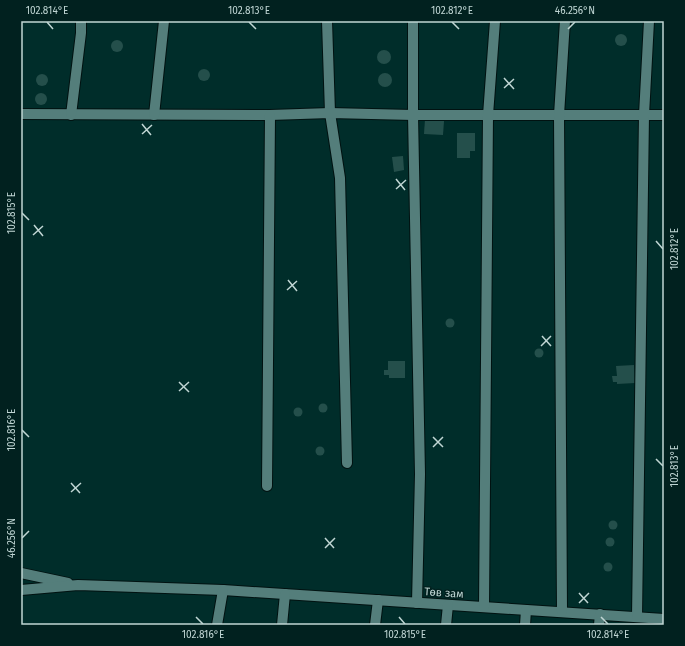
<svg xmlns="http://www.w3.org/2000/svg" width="685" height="646" font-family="'Fira Sans',sans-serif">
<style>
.building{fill:#244f4b}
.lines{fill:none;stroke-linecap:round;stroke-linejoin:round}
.minor-casing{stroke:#001211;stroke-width:12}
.minor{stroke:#547e7b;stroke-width:10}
.ticks{fill:none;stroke:#c0d6d4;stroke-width:1.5}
.labels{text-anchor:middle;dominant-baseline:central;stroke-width:3;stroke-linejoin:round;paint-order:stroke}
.street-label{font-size:11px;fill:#c0d6d4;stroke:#01211f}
.neatline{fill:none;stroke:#c0d6d4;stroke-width:1.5}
.ticks-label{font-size:10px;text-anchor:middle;fill:#c0d6d4}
</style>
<rect width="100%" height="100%" fill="#002d2a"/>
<g class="building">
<circle cx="621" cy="40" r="6"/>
<circle cx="117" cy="46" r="6"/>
<circle cx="384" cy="57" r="7"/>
<circle cx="204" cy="75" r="6"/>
<circle cx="385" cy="80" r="7"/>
<circle cx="42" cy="80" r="6"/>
<circle cx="41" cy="99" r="6"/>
<path d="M425,119L444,121L443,135L424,134Z"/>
<path d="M457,133H475V151H470V158H457Z"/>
<path d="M403,156L404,170L394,172L392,157Z"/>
<circle cx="450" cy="323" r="4.5"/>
<circle cx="539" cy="353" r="4.5"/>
<path d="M388,361H405V378H389V375H384V370H388Z"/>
<path d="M634,365L635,383L617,384V382H613L612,376H617L616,366Z"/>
<circle cx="323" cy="408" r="4.5"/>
<circle cx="298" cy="412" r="4.5"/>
<circle cx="320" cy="451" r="4.5"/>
<circle cx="613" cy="525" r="4.5"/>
<circle cx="610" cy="542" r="4.5"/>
<circle cx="608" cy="567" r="4.5"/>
</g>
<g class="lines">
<g class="minor-casing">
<g id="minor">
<path d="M327,21L330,113L340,178L347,463"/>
<path d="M413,21V115L420,474L417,603"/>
<path d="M21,114L270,115L330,113L413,115H664"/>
<path d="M71,115L81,33V21"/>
<path d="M154,115L164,21"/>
<path d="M267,486L270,115"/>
<path d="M21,573L68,583"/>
<path d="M21,590L78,585L223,590L664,619"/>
<path d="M484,607L488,115L495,21"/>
<path d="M562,612L559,115L565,21"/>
<path d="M637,617L644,115L649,21"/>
<path d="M217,625L223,590"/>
<path d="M282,625L285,594"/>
<path d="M375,625L378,600"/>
<path d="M446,625L448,605"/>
<path d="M525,625L526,610"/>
<path d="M599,625L600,614"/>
</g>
</g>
<use href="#minor" class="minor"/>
</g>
<path class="ticks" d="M47,22L53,29M249,22L256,29M452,22L459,29M568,29L575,22M504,78L514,89M504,88L514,79M142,124L151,135M142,134L152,125M396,179L405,190M396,189L406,180M22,213L29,220M34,225L43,236M33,235L43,226M656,241L663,249M288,280L297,291M287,290L297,281M542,336L551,346M541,346L551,336M179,382L189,392M179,391L189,382M22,430L29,437M433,437L443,447M433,447L443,437M656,459L663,466M71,483L80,493M71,492L81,483M22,538L29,531M325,538L334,548M325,548L335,538M579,593L588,603M579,603L589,593M196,617L203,624M399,617L405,624M601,617L608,624"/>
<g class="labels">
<g class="street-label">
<text transform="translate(444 593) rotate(4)">Төв зам</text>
</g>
</g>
<rect width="685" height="646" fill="none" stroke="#01211f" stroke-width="44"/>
<rect x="22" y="22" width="641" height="602" class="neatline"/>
<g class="ticks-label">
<text x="47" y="14">102.814°E</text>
<text x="249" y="14">102.813°E</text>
<text x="452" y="14">102.812°E</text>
<text x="575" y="14">46.256°N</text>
<text transform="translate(11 213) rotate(-90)" y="4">102.815°E</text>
<text transform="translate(674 249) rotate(-90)" y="4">102.812°E</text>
<text transform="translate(11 430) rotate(-90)" y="4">102.816°E</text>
<text transform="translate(674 466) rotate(-90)" y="4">102.813°E</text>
<text transform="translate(11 538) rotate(-90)" y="4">46.256°N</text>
<text x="203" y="638">102.816°E</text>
<text x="405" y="638">102.815°E</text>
<text x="608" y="638">102.814°E</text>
</g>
</svg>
